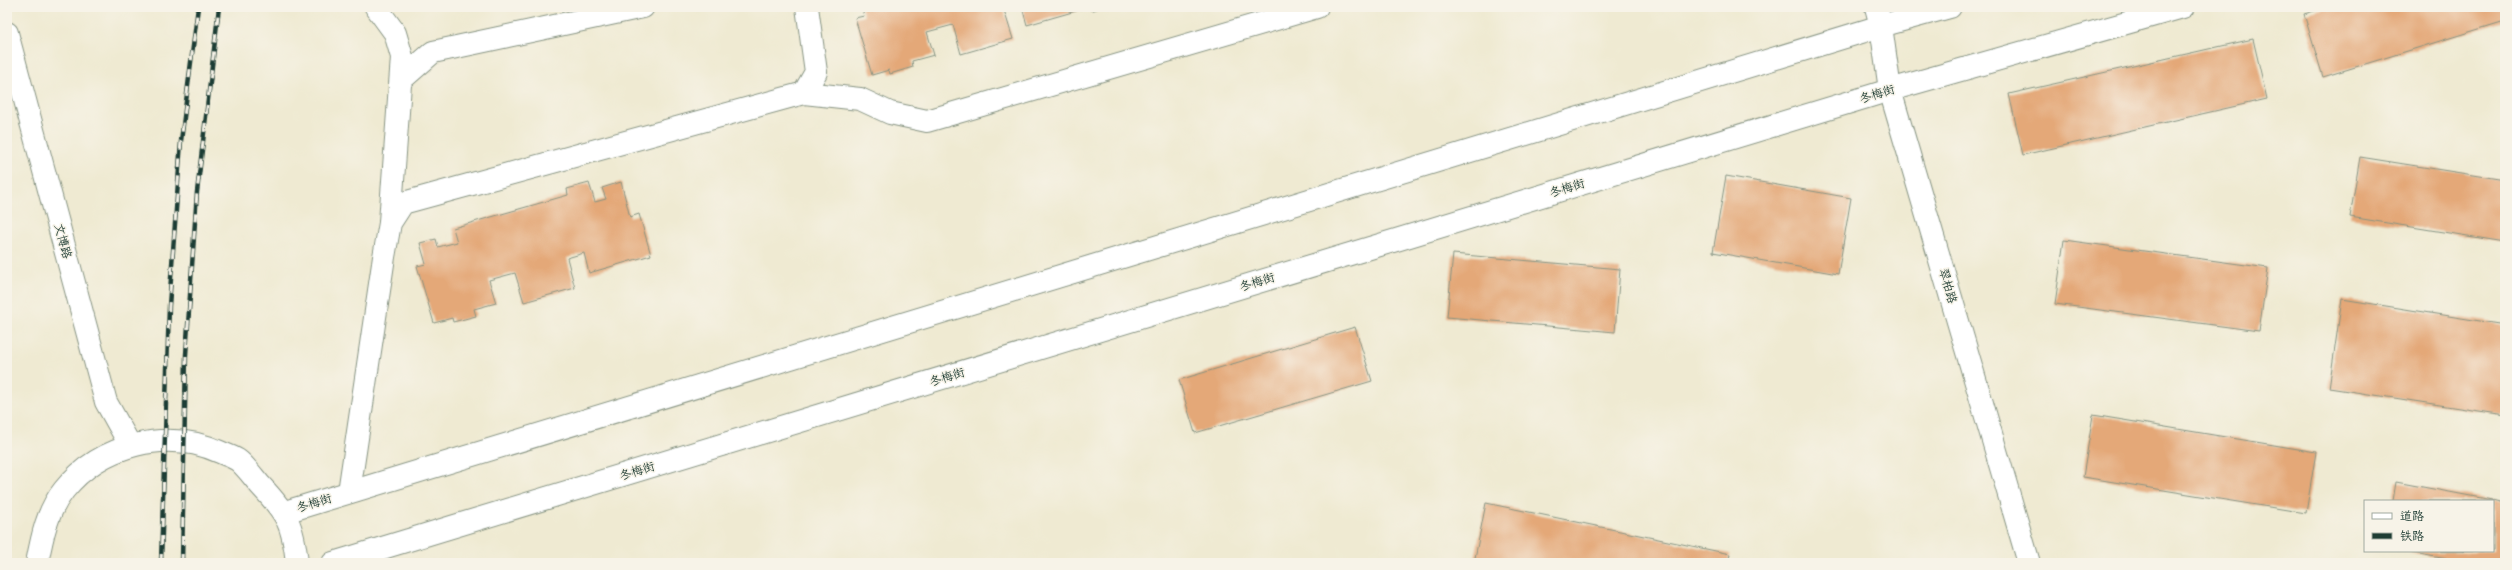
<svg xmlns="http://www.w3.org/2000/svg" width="2512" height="570" font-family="'Comic Neue','LXGW WenKai TC',sans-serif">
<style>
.building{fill:#e4a878}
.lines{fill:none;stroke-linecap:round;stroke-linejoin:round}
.minor-casing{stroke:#879483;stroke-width:24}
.minor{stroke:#fff;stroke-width:22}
.rail-casing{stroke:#1f3d34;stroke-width:4.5}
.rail{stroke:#f7f3e8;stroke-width:3;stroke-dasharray:9;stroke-linecap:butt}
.labels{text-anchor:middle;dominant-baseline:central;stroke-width:3;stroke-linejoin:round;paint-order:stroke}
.street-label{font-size:12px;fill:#1f3d34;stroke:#f7f3e8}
</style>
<rect width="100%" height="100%" fill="#f7f3e8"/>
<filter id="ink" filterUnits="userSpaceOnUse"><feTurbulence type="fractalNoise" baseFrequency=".025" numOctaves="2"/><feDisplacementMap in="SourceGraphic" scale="8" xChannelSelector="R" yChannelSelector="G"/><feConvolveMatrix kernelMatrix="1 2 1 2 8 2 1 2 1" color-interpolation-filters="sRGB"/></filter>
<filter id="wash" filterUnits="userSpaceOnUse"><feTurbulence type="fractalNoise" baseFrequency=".012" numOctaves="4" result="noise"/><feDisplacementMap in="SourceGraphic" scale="16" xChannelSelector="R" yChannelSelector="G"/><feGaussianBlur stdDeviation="0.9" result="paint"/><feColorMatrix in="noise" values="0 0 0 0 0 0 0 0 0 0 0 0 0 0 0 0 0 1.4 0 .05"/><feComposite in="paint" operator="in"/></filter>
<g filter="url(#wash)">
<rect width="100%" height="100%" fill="#efead2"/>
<g id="blocks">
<g class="building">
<path d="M861,7H1013L1004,10L1013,39L961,54L953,25L927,32L934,55L912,61L913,67L890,74L889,70L872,75L855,18L864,16Z"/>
<path d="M1022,7H1102L1091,11L1090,7L1027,25Z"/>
<path d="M2328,7H2505V21L2323,77L2304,14Z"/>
<path d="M2253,39L2267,99L2023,155L2009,94Z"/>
<path d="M2360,157L2505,180V242L2350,217Z"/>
<path d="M1726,176L1851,198L1838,274L1713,252Z"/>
<path d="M621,182L630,217L639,214L651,255L589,273L584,253L567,258L575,288L524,302L515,273L489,280L496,303L474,309L476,316L453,322L452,318L434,323L417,266L426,264L420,243L436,239L438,247L457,242L453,228L568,195L567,189L589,183L595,202L606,199L602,188Z"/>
<path d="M2064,240L2268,268L2259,331L2055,304Z"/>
<path d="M1453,254L1620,269L1615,332L1447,317Z"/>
<path d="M2342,299L2505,325V415L2329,388Z"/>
<path d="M1355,327L1372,381L1195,433L1179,380Z"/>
<path d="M2093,415L2316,452L2306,513L2083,477Z"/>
<path d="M2396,482L2492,500V501H2393Z"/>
<path d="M2493,500L2505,503V563H2469L2408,552L2493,551Z"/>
<path d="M1486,503L1730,554L1728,563H1474Z"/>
</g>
</g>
</g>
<g filter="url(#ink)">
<use href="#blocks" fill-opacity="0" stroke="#879483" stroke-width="1"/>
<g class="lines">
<g class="minor-casing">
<g id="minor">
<path d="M376,7L395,33L402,57L390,222"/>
<path d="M1876,7L1881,26L1890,90L2029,563"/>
<path d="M7,33L106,402L130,445"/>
<path d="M401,80L433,52L643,7"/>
<path d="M804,93L860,99L890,113L927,121L1317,7"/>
<path d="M349,492L384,257L390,223L403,203L804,93L816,72L807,7"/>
<path d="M285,512L1881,26L1950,7"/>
<path d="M37,563C42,537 47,511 64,490C101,444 167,428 220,452C226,455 234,457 239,461C247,468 254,478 261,486C287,514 293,524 297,563"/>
<path d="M333,563L1890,90L2183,7"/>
</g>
</g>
<use href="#minor" class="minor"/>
<g class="rail-casing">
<g id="rail">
<path d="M161,563L169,306L181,141L198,7"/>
<path d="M182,563L186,355L197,192L219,7"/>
</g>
</g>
<use href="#rail" class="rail"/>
</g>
</g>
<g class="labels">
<g class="street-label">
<text transform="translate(1877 94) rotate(-17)">冬梅街</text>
<text transform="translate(1567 188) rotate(-17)">冬梅街</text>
<text transform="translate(63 241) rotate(75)">文博路</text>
<text transform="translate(1257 282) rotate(-17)">冬梅街</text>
<text transform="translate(1948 286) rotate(74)">翠柏路</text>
<text transform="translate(947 377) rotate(-17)">冬梅街</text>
<text transform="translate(637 471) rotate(-17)">冬梅街</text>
<text transform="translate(314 503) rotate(-17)">冬梅街</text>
</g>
</g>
<rect width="2512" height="570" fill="none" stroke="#f7f3e8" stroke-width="24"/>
<rect x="2364" y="500" width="130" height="52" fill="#f7f3e8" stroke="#a1aaa0"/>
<rect x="2372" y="513" width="20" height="6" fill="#ffffff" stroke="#a1aaa0"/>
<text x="2400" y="520" font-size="12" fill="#1f3d34">道路</text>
<rect x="2372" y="533" width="20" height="6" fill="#1f3d34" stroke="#a1aaa0"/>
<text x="2400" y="540" font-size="12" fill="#1f3d34">铁路</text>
</svg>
